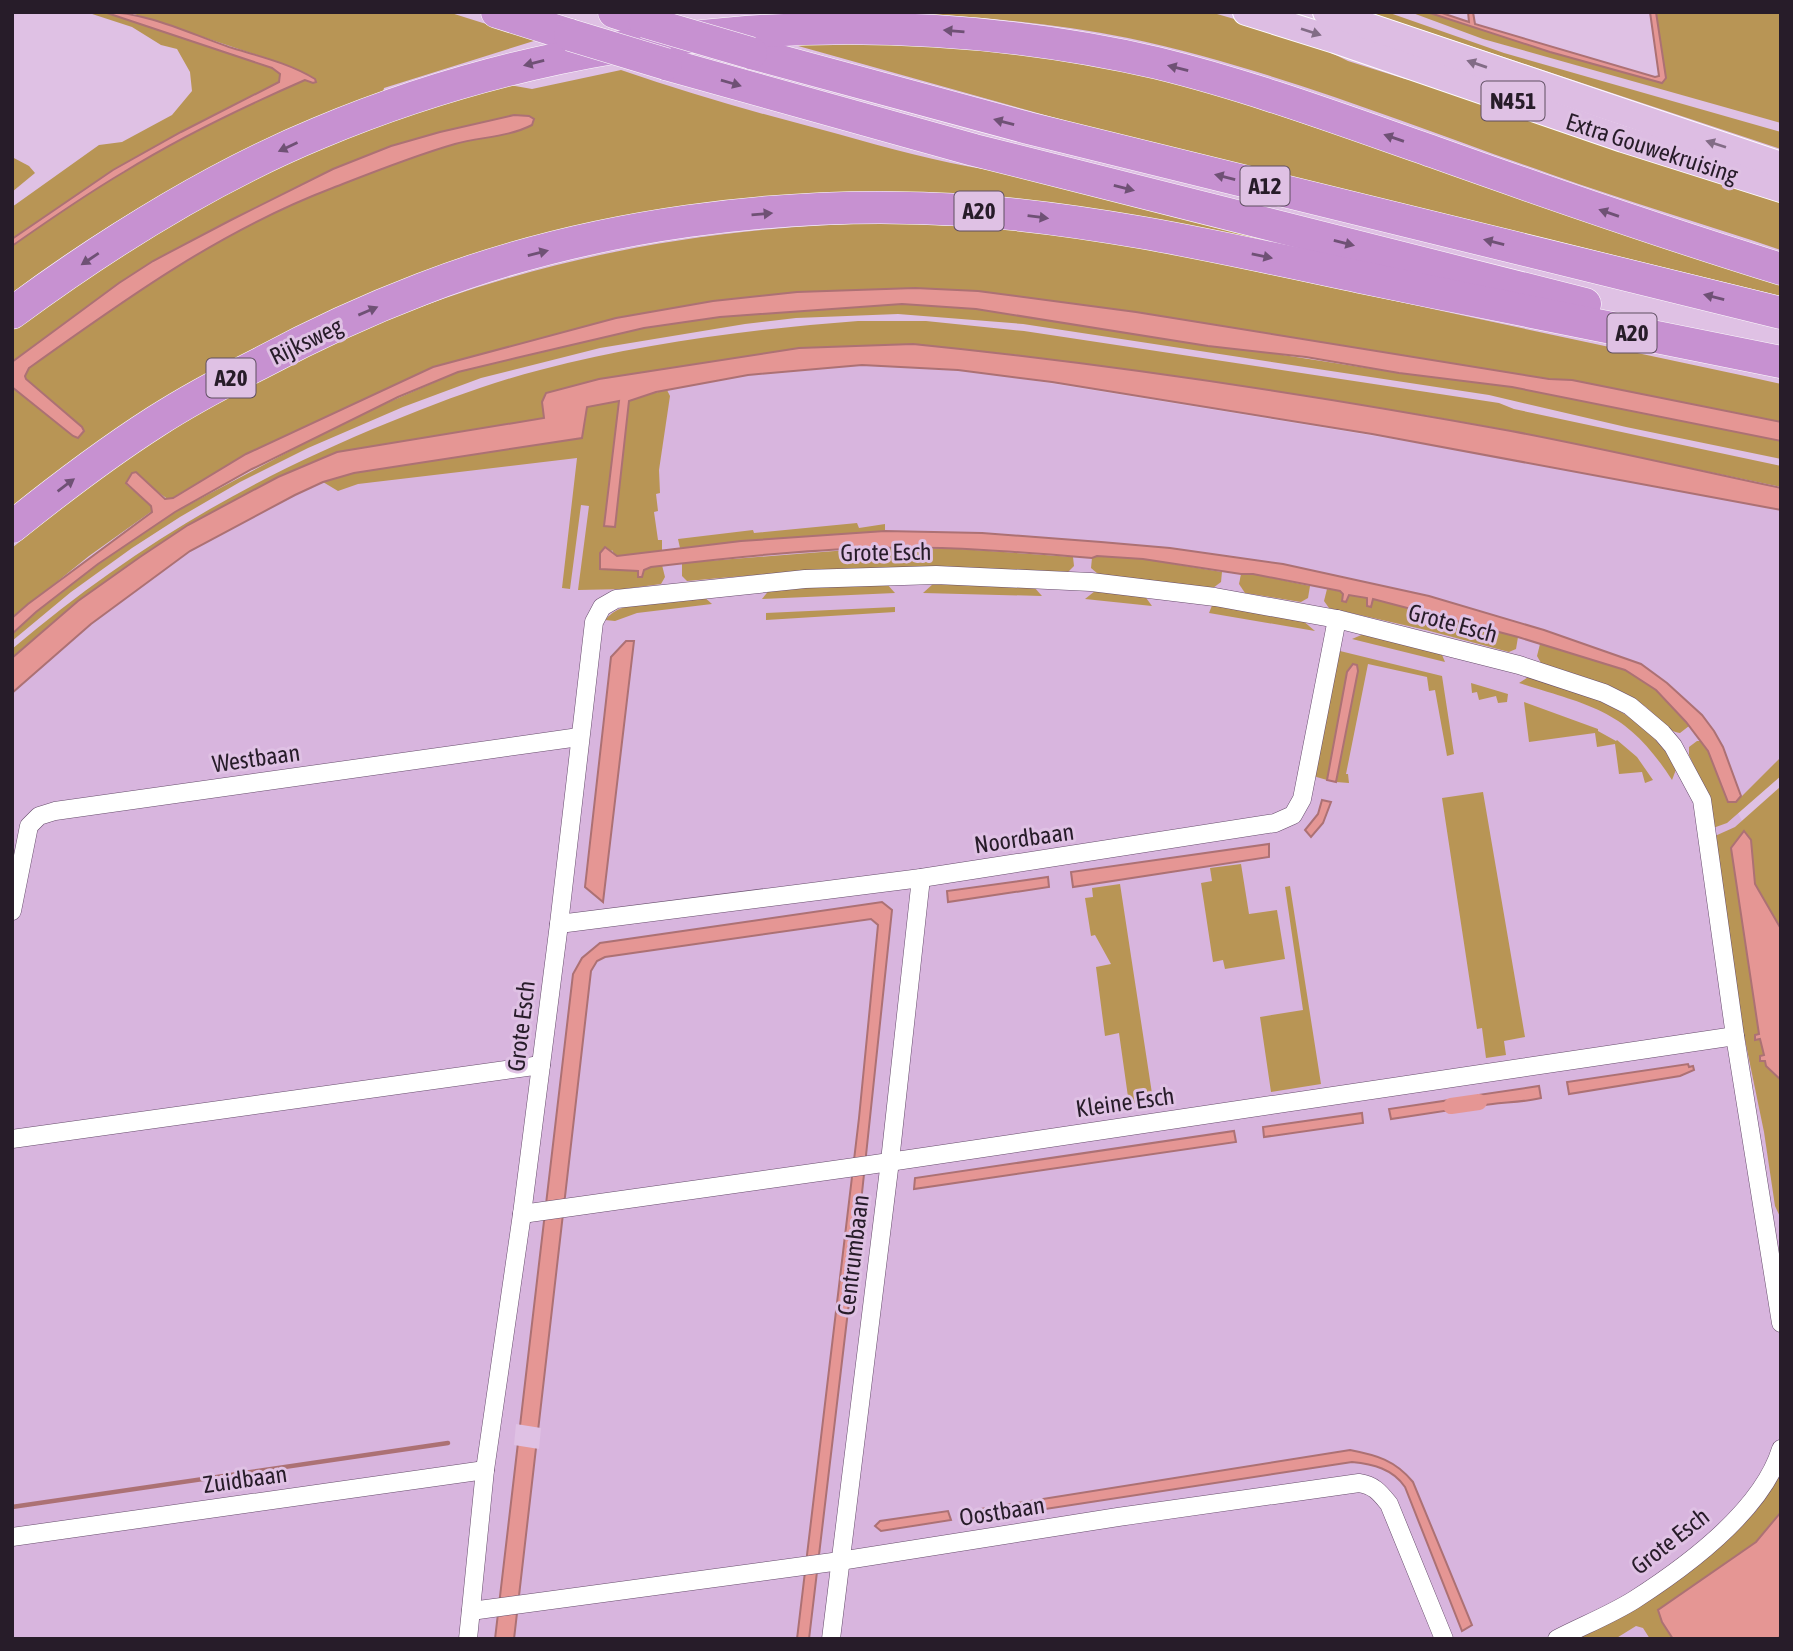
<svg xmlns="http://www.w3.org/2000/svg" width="1793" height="1651" font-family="'Asap Condensed',sans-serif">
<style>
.built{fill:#d8b5de}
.green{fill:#b89555}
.water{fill:#e59694;stroke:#ac7174;stroke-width:2}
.pier{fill:#dfc1e4}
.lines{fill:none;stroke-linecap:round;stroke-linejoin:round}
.stream{stroke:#ac7174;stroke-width:4.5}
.canal{stroke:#e59694;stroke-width:16}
.minor-casing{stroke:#674d6c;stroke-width:19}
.primary-casing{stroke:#fff;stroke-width:28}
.motorway-casing{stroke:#fff;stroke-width:33}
.minor{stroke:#fff;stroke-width:18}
.primary{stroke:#ddbde3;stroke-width:26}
.motorway{stroke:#c791d1;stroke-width:32}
.motorway-bridge-casing{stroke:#fff;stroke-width:33;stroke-linecap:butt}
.motorway-bridge{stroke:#c791d1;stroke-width:32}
.oneway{fill:#6f5175}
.oneway2{fill:#826c86}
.labels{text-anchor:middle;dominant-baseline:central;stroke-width:6;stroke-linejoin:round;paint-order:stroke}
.shield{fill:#dfc1e4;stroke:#5e4e61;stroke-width:2}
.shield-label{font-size:23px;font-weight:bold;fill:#271c29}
.street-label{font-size:24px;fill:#271c29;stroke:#dfc1e4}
</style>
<rect width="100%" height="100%" fill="#dfc1e4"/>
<path class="built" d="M889,357L1577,469L1781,509V765L1736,809L1744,825L1781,1072V1558L1652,1639H12V677L131,577L333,466L727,367Z"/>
<g class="green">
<path d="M86,12H104L272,68L280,74L279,82L181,132L113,170L12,239V207L99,145L122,142L172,115L192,91L190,72L177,49L161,45L132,27Z"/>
<path d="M128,12H448L537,40L384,88L383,92C250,142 126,207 12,293V246C49,220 85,194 124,172C182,137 243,107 305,80L313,83L266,58Z"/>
<path d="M897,12H1210L1301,38L1348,61L1405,79L1448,87L1781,198V250C1704,224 1626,201 1550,174C1410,125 1273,69 1128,38C1051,22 975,17 897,12Z"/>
<path d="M1368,12H1387L1504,53L1781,132V149Z"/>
<path d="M1410,12H1427L1550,52L1662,83L1666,78L1656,12H1781V123L1483,39Z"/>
<path d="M784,42L961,44L1171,79L1781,284V296L1077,124Z"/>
<path d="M621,70C693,95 765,115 838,134C888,148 938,162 989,170L1300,248L1049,207L512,247L12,510V387L73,436L84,431L12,367V324L250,171L498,83L532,89Z"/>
<path d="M12,157L29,166L35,173L12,192Z"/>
<path d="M900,223L1007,229L1138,246L1745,376L1781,384V422L1572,380L1549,379L1136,312L978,291L915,288L797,292L713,301L616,318L433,367L246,454L169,500L134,475L126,483L127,485L151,506L152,511L89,556L12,618V548C268,331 565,225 900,223Z"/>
<path d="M903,304L976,309L1025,315L1399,373L1512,387L1781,441V459L1626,427L1489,395L1023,324L898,314L796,318L745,324L600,348L481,378L403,407L308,448L240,482L180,517L132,548L71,592L12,641V634L36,612L98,564L175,512L350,419L458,372L644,328L720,317Z"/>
<path d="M858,321H926L1024,331L1499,403L1514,409L1781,466V487L1513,431L1423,415L1017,355L913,344L799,348L599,379L546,393L542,402L545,418L337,452L278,477L188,525L140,557L78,601L12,658V649C130,549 247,480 390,422C440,402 489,383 540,370C644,343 752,329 858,321Z"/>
<path d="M667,390L670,396L659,470L660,493L656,494L658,511L654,512L658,540H662V551L616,557L612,550L600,569L644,570L651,567L662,565L665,577L661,584L624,589L578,590L589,506L581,505L570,589L562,588L577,458L358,484L338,491L323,482L354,473L489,452L587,407L619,401L604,526L614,527L629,401L633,398Z"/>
<path d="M857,523L859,528L885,524V531L741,541L680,548L678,539L753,530L754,533Z"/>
<path d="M873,548L960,549L1073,557L1074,566L1068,572C938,565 818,568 687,581L682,576V563Z"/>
<path d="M1096,556L1143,559L1222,572L1221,582L1213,588L1098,574L1091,568L1092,558Z"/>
<path d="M1241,574H1253L1310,586L1308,598L1301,602L1245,593L1239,584Z"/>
<path d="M886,583L895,593L762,599L770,589Z"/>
<path d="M934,583L1034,587L1042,596L923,593Z"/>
<path d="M1327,589L1340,591L1343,594L1342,601L1349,595L1368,598L1367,605L1371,606L1372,599L1518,637L1516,649L1509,652L1426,630L1329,608L1324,601Z"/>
<path d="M1095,591L1144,595L1152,606L1085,599Z"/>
<path d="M702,595L712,604L637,613L615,621L605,620C622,598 674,599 702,595Z"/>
<path d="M1213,603L1302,620L1315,631L1209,613Z"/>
<path d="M895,607V612L766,620V613Z"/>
<path d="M1366,633L1440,650L1445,662L1352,639Z"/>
<path d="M1540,644L1625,670L1656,690L1689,726L1680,733C1666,731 1657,716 1646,707C1615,684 1577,675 1541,663L1537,656Z"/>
<path d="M1340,651L1442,676L1454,754L1447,756L1435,690L1429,691L1427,677L1368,664L1346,774H1348L1349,783L1336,782L1357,671V665H1353L1347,672L1327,780L1313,776Z"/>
<path d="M1530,676C1594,697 1638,708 1677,767L1672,780C1627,710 1594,707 1519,683Z"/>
<path d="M1471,683L1508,694L1507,702L1498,703L1496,696L1479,700L1477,692L1472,693Z"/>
<path d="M1524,702L1598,729V731L1616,741L1617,740L1637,757L1653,780L1645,783L1642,772L1619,774L1615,744L1597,747L1595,733L1529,742Z"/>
<path d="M1697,741H1701L1708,751L1728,802H1736L1781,757V776L1727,823L1713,828L1700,779L1689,755V747Z"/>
<path d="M1781,786V929L1755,884L1751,840L1744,831L1731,848L1759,1035L1756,1040L1760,1039L1766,1066L1781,1080V1219L1775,1206L1764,1132L1744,1035L1715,836L1735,827Z"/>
<path d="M1483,792L1525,1037L1504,1041L1506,1055L1486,1058L1482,1028L1477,1029L1442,798Z"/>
<path d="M1241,864L1249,914L1277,910L1285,959L1225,969L1223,960L1213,962L1201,883L1212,881L1210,868Z"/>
<path d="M1120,884L1153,1100L1129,1104L1119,1033L1105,1036L1096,967L1111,964L1095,935L1091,936L1085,898L1093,897L1092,888Z"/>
<path d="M1290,886L1321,1084L1271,1092L1260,1017L1303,1010L1285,887Z"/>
<path d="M1781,1471V1512L1756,1542L1658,1610L1662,1622L1673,1639H1650L1643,1628L1636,1626L1615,1639H1573L1731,1536L1756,1511Z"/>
</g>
<g class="water">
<path d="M104,12C147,12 188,33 229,47C258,56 289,63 315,79L316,82L313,83L305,80C243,107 182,136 124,172C85,195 49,220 12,246V239L113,170L181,132L279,82L280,74L272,68Z"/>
<path d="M1427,12H1439L1469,22L1468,12H1473L1475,24L1655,77L1659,76L1650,12H1656L1666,78L1662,83L1550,52Z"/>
<path d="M514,115L529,116L534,119L532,125C509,137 480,137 455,144C413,156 371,173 330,189C220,231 124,300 29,368L25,376L26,379L82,427L84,431L78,438L73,436L12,387V362L119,283L153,261L231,220L333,169L391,146L440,132Z"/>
<path d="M915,288L978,291L1136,312L1549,379L1572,380L1781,422V441L1512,387L1399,373L1306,357L1208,346L976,309L902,304L720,317L644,328L516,358L458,372L398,397L252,469L175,512L98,564L36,612L12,634V618L28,604L152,512L151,506L126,483L132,473L136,472L165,499L173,498L246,454L433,367L616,318L713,301L797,292Z"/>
<path d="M913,344C1112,364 1314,395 1511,431C1601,448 1691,469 1781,488V510L1372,434L1052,382L958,370L862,365L748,375L656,392L629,401L615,527L604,526L619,401L587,407L582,438L354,473L323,482L295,495L190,551L91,624L12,693V658L78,601L140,557L188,525L278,477L337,452L544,418L542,402L546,393L599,379L799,348Z"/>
<path d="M885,531L982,533L1101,542L1170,548L1283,564L1429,596L1544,630L1641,664L1667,683L1702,715L1714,731L1723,747L1741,796L1736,802H1728L1708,751L1686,722L1656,690L1625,670L1518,637L1373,599L1371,607L1367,606V598L1349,595L1346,602L1342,601L1343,594L1340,591L1253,574H1241L1143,559L1097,556L1092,558C1020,552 947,546 874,548C800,550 725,558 651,567L644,570L642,577H638V571L600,569V553L605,547L617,556L741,541Z"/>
<path d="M626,641H634L603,902L585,887L611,657Z"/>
<path d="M1353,664L1357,665L1358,671L1336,782L1327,780L1347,672Z"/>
<path d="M1322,800L1331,802L1323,823L1311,837L1305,830L1318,814Z"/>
<path d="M1744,831L1751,840L1755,884L1781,929V1080L1766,1066L1765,1061H1760V1056L1764,1055L1760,1039L1755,1040V1035L1759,1034L1731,848Z"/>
<path d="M1269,844V857L1073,887L1071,872Z"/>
<path d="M1048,877L1049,887L948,902L947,891Z"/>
<path d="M882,902L892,910L862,1193L809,1639H797L859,1118L878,925L871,919L605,957L597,961L591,971L514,1639H495L573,974L582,958L600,943Z"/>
<path d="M1688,1064L1689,1067L1693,1066L1694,1070L1680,1076L1569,1094L1567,1082Z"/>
<path d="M1539,1086L1541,1098C1520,1103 1500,1102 1479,1106L1478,1095Z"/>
<path d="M1450,1100L1451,1110L1391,1119L1389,1109Z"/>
<path d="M1362,1113L1363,1123L1264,1137L1263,1127Z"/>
<path d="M1234,1131L1236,1142L914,1189L915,1178Z"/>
<path d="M1350,1450C1376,1455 1395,1460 1413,1482L1472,1625L1462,1631L1405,1487C1393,1469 1373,1464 1352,1462L980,1519V1509Z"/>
<path d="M948,1511L951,1520L881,1531L875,1526L880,1521Z"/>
<path d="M1781,1512V1636L1777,1639H1673L1662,1622L1658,1610L1756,1542Z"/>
</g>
<path class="pier" d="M516,1424L541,1428L539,1449L514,1445Z"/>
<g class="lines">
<path class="stream" d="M12,1507L448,1443"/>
<path class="canal" d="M1451,1106L1479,1102"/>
<g class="minor-casing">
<g id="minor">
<path d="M12,911L29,826L39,816L55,811L579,737"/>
<path d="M559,924L921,878L1275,823L1293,815L1302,799L1337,619"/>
<path d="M12,1139L541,1065"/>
<path d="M522,1214L869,1165L1735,1036"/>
<path d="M12,1537L485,1470"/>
<path d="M471,1611L840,1561L1118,1517L1359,1483C1374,1485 1380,1493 1389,1504L1444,1639"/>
<path d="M468,1639L485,1470L522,1214L559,924L594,622L602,607L616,599L805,579L936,575L1091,582L1215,597L1337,619L1519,665L1604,693L1630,706L1662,733L1673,746L1702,800L1735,1036L1781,1323"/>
<path d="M831,1639L890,1161L921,878"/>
<path d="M1557,1639C1582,1626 1610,1615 1634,1600C1687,1566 1762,1511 1781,1449"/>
</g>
</g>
<g class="primary-casing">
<g id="primary">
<path d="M1246,12L1335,40L1623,139L1781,189"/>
<path d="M1326,12L1781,165"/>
</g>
</g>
<g class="motorway-casing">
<g id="motorway">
<path d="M497,12L570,35"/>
<path d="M614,12L645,22"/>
<path d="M751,53L1028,128L1781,313"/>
<path d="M666,64L974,150L1585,304"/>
<path d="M12,313C107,243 210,178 319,133C582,23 879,0 1157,63C1251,86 1342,120 1434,152C1549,193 1664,233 1781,269"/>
<path d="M12,527C58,490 105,454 155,422C189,400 225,381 261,363C313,335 367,310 422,289C589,224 785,199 964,210C1098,219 1228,249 1360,277C1500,306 1640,334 1781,362"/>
</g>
</g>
<use href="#minor" class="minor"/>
<use href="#primary" class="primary"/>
<use href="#motorway" class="motorway"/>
<g class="motorway-bridge-casing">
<g id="motorway-bridge">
<path d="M645,22L751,53"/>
<path d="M570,35L666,64"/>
</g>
</g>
<use href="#motorway-bridge" class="motorway-bridge"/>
</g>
<defs><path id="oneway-solid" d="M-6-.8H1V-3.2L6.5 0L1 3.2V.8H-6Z" transform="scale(1.75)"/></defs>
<g class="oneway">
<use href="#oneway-solid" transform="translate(954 31) rotate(-175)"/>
<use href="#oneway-solid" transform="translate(534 63) rotate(166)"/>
<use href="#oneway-solid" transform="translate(1178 68) rotate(-166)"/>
<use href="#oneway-solid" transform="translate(731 83) rotate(16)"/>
<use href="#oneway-solid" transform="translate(1004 122) rotate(-165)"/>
<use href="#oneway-solid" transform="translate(1394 138) rotate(-161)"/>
<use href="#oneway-solid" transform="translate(288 147) rotate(155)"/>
<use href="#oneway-solid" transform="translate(1225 177) rotate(-166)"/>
<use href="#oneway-solid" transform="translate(1124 188) rotate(14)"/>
<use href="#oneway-solid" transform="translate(1609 213) rotate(-161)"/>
<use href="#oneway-solid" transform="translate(762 214) rotate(-5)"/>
<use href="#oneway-solid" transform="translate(1038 217) rotate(7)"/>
<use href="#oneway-solid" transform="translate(1494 242) rotate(-166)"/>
<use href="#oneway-solid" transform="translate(1344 243) rotate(14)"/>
<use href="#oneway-solid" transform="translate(538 253) rotate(-14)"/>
<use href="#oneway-solid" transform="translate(1262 256) rotate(12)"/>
<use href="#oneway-solid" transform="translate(90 259) rotate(146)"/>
<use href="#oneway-solid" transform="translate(1714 297) rotate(-166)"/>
<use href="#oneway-solid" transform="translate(368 311) rotate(-23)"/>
<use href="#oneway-solid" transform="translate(66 485) rotate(-37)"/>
</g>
<g class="oneway2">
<use href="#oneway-solid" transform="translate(1311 32) rotate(18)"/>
<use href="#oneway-solid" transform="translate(1477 64) rotate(-161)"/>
<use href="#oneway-solid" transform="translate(1716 144) rotate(-162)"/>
</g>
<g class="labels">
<g class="shield">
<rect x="1481.5" y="81.5" width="63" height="39" rx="5"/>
<rect x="1240.5" y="166.5" width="49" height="39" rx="5"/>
<rect x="954.5" y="191.5" width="49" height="39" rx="5"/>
<rect x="1607.5" y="313.5" width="49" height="39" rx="5"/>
<rect x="206.5" y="358.5" width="49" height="39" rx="5"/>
</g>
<g class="shield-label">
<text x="1513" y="101">N451</text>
<text x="1265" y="186">A12</text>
<text x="979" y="211">A20</text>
<text x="1632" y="333">A20</text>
<text x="231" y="378">A20</text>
</g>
<g class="street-label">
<text transform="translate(1652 148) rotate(18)">Extra Gouwekruising</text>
<text transform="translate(306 341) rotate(-26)">Rijksweg</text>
<text transform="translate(886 552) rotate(-1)">Grote Esch</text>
<text transform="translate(1453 623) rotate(15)">Grote Esch</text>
<text transform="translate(256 758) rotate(-8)">Westbaan</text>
<text transform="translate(1024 838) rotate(-8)">Noordbaan</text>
<text transform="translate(521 1026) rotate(-83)">Grote Esch</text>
<text transform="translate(1125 1102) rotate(-8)">Kleine Esch</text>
<text transform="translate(853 1255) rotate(-83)">Centrumbaan</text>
<text transform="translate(245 1479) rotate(-8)">Zuidbaan</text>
<text transform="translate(1002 1511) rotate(-9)">Oostbaan</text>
<text transform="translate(1670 1541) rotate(-38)">Grote Esch</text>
</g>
</g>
<rect width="1793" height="1651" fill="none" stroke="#271c29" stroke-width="28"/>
</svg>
